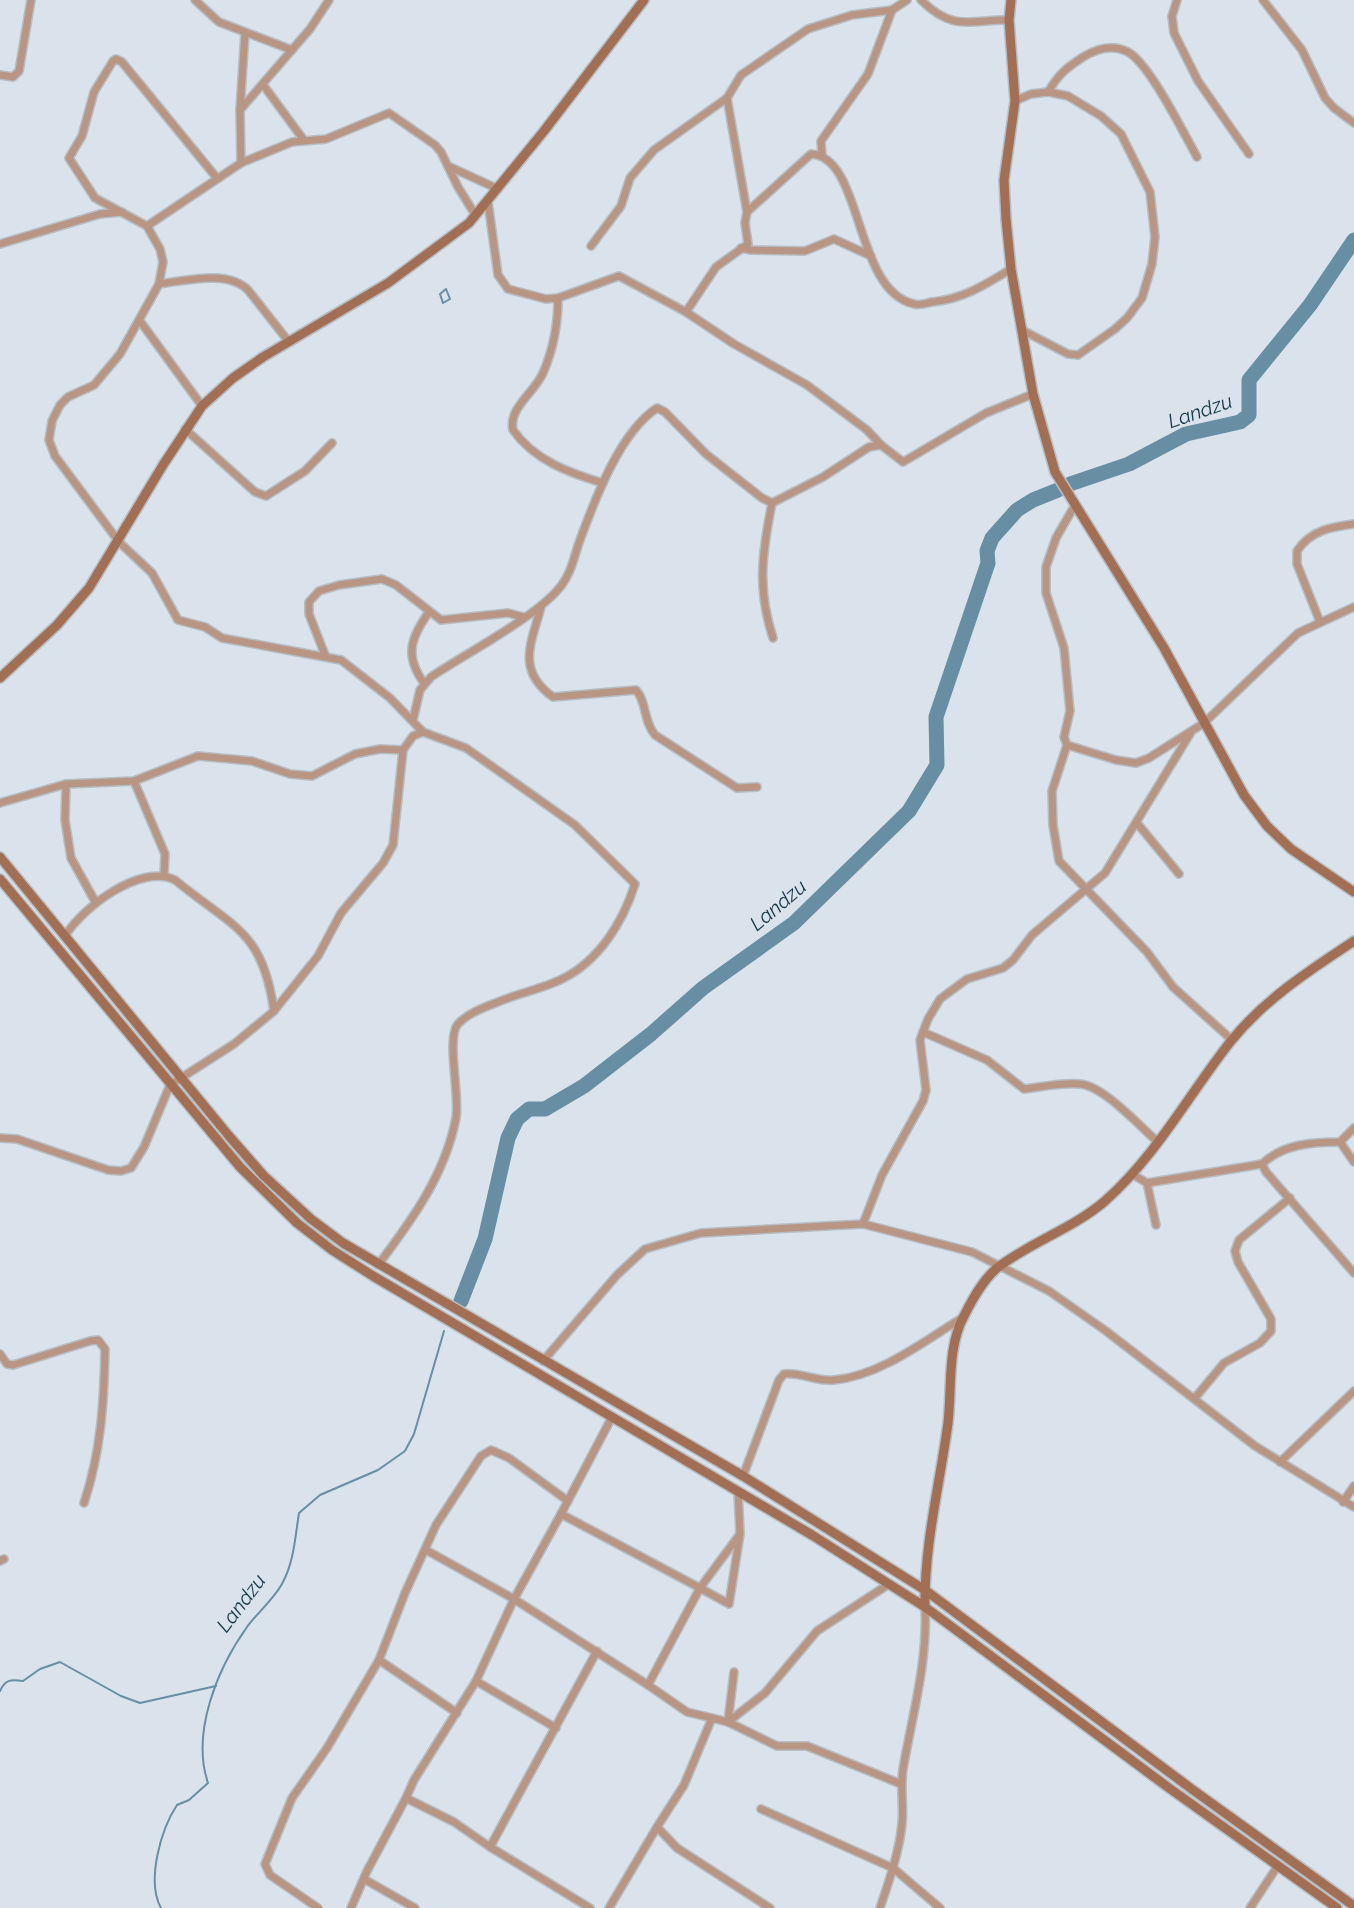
<svg xmlns="http://www.w3.org/2000/svg" width="1354" height="1908" font-family="Raleway,sans-serif">
<style>
.lines{fill:none;stroke-linecap:round;stroke-linejoin:round}
.stream{stroke:#678ea2;stroke-width:2}
.river{stroke:#678ea2;stroke-width:15}
.street-casing{stroke:#b6bec5;stroke-width:10}
.secondary-casing{stroke:#b6bec5;stroke-width:12}
.street{stroke:#b99583;stroke-width:7}
.secondary{stroke:#a36f54;stroke-width:9}
.labels{text-anchor:middle;dominant-baseline:central;stroke-width:4.5;stroke-linejoin:round;paint-order:stroke}
.water-label{font-size:20px;font-style:italic;fill:#133747;stroke:#dae3eb}
</style>
<rect width="100%" height="100%" fill="#dae3eb"/>
<g class="lines">
<g class="stream">
<path d="M446,289L450,299L443,303L440,294Z"/>
<path d="M0,1691C5,1680 10,1679 23,1681L40,1669L60,1662L121,1696L140,1703L216,1686"/>
<path d="M161,1908C146,1881 161,1829 177,1805L189,1800L208,1783C191,1733 217,1669 247,1627C257,1613 273,1600 282,1584C294,1562 295,1538 299,1513L320,1495L378,1470L405,1451L414,1434L444,1331"/>
</g>
<g class="river">
<path d="M1070,484L1129,464L1186,434L1240,422L1249,415V380L1310,305L1354,240"/>
<path d="M461,1301L485,1239L508,1138L517,1119L529,1109H545L584,1086L651,1034L703,988L794,923L909,811L937,765L936,717L988,563L987,551L992,538L1017,510L1033,500L1058,490"/>
</g>
<g class="street-casing">
<g id="street">
<path d="M195,0L219,22L292,50"/>
<path d="M921,0C954,33 971,19 1009,20"/>
<path d="M1177,0L1172,16L1174,33L1198,81L1249,154"/>
<path d="M1263,0L1302,50L1325,98L1334,108L1354,123"/>
<path d="M0,75L13,77L19,71L31,0"/>
<path d="M264,86L303,139"/>
<path d="M1048,92C1059,74 1065,69 1083,57C1096,49 1111,44 1126,51C1148,60 1184,134 1197,157"/>
<path d="M727,98L747,212"/>
<path d="M1015,101L1031,94L1048,92L1068,96L1101,116L1121,134L1150,192L1155,237L1152,264L1142,298L1127,318L1115,329L1078,355L1068,354L1022,330"/>
<path d="M240,110L310,29L329,0"/>
<path d="M822,155L821,141L868,74L892,10"/>
<path d="M241,163L240,110L245,33"/>
<path d="M448,166L498,189"/>
<path d="M216,177L122,62L116,59L113,61L94,92L82,136L69,158L95,198L147,226L160,249L163,262L159,284L120,354L94,385L68,397L60,405L52,421L49,440L55,456L119,542L152,573L178,620L205,627L222,638L341,660L390,698L423,732L466,748L575,825L635,884C623,922 599,961 562,979C542,989 519,993 498,1002C485,1007 468,1013 458,1024C446,1037 460,1096 456,1118C445,1175 412,1220 378,1265"/>
<path d="M488,202L498,275L508,289L546,299L558,298L619,276L686,312L734,344L807,385L867,430L881,445"/>
<path d="M147,226L241,163L292,142L326,139L389,113L435,145L441,152L458,187L476,216"/>
<path d="M0,244L100,214L122,212"/>
<path d="M591,246L621,206L630,178L654,150L727,98L741,75L808,29L852,15L892,10L907,0"/>
<path d="M741,248L751,250L805,251L834,239L871,256"/>
<path d="M159,284C184,281 228,269 248,290L289,342"/>
<path d="M558,298C558,323 553,350 543,373C535,392 508,408 513,430C534,460 569,473 603,483"/>
<path d="M686,312L716,267L748,244L745,223L747,212L811,154C864,157 853,290 914,304C919,306 927,303 932,302C963,299 985,285 1011,269"/>
<path d="M140,321L202,406"/>
<path d="M185,429L255,492L266,496L305,471L332,443"/>
<path d="M772,503C762,553 757,589 773,638"/>
<path d="M1075,505L1056,538L1046,567V593L1064,648L1070,711L1064,737L1067,745L1116,760L1136,763L1149,758L1204,723L1298,633L1354,607"/>
<path d="M541,607C531,644 516,670 553,697L636,690C647,702 643,721 655,735L737,788L757,787"/>
<path d="M1320,622L1297,564V551C1311,530 1331,527 1354,524"/>
<path d="M325,655L309,614V602L319,591L339,585L382,579L396,585L441,620L508,613L523,617"/>
<path d="M424,683C404,656 411,637 429,612"/>
<path d="M413,720L420,690L431,677C466,653 537,617 561,586C572,572 574,556 580,540C595,499 620,432 657,408L665,412L706,454L762,498L772,503L823,477L869,447L881,445L903,462L986,413L1033,394"/>
<path d="M1067,745L1052,791L1053,825L1059,861L1147,952L1173,987L1232,1040"/>
<path d="M134,781L165,854L164,875"/>
<path d="M0,803L66,784"/>
<path d="M1137,823L1179,874"/>
<path d="M96,903L71,858L65,820L66,784L134,781L198,756L252,761L290,774L312,776L355,754L380,749L403,750"/>
<path d="M65,936C83,907 141,863 175,880C232,927 263,930 274,1011"/>
<path d="M923,1032L987,1060L1024,1089C1041,1087 1062,1082 1080,1084C1104,1086 1139,1126 1158,1142"/>
<path d="M0,1138L17,1139L108,1170L121,1171L131,1168L144,1147L170,1085L234,1044L274,1011L318,956L341,913L383,863L393,845L403,750L413,736L423,732"/>
<path d="M1340,1142L1354,1162"/>
<path d="M1262,1164L1266,1172L1354,1273"/>
<path d="M1132,1174L1147,1183L1156,1225"/>
<path d="M1147,1183L1262,1164C1283,1144 1312,1142 1340,1142L1354,1128"/>
<path d="M863,1224L882,1175L923,1101L926,1090L920,1040L928,1019L940,999L967,979L1003,968L1013,960L1032,935L1105,873L1190,734"/>
<path d="M0,1354L7,1364L13,1365L90,1341L98,1340L105,1349C104,1402 101,1452 84,1503"/>
<path d="M543,1361L617,1275L645,1249L701,1233L863,1224L972,1252L1049,1291L1106,1331L1255,1446L1354,1507"/>
<path d="M1194,1399L1224,1363L1260,1343L1271,1331V1319L1238,1262L1235,1251L1239,1240L1290,1198"/>
<path d="M612,1417L561,1514L700,1588L648,1685L687,1712L712,1718"/>
<path d="M1280,1462L1354,1391"/>
<path d="M743,1476L779,1380L784,1374C801,1372 818,1382 834,1380C880,1376 924,1341 962,1318"/>
<path d="M738,1491L740,1534L700,1588L729,1604L740,1534"/>
<path d="M1343,1502L1354,1486"/>
<path d="M561,1514L514,1599L648,1685"/>
<path d="M426,1550L514,1599L476,1681L414,1780L406,1798L454,1822L490,1847L597,1651"/>
<path d="M0,1561L4,1559"/>
<path d="M379,1660L457,1713"/>
<path d="M476,1681L556,1728"/>
<path d="M728,1722L765,1693L817,1631L889,1584"/>
<path d="M728,1722L734,1672"/>
<path d="M761,1809L893,1868L940,1908"/>
<path d="M490,1847L590,1908"/>
<path d="M364,1879L415,1908"/>
<path d="M318,1908L270,1875L265,1864L292,1798L327,1748L379,1660L405,1593L436,1525L481,1456L491,1450L509,1458L568,1501"/>
<path d="M351,1908L367,1871L406,1798"/>
<path d="M609,1908L657,1827"/>
<path d="M770,1908L677,1848L657,1827L684,1785L712,1718L728,1722L777,1746H807L901,1784"/>
<path d="M880,1908C889,1881 899,1853 902,1824C904,1806 900,1788 903,1769C912,1716 928,1662 925,1607"/>
<path d="M1250,1908L1277,1867"/>
</g>
</g>
<g class="secondary-casing">
<g id="secondary">
<path d="M1011,0L1009,20L1015,101L1004,180L1006,219L1011,269L1033,394L1055,472L1164,648L1244,795L1267,826L1291,849L1354,892"/>
<path d="M0,678L57,625L89,588L163,465L202,406L233,378L263,357L388,283L469,223L544,131L644,0"/>
<path d="M0,857L229,1136L264,1176L311,1219L343,1243L743,1476L925,1590L1193,1790L1354,1906"/>
<path d="M0,879L240,1167L297,1223L332,1250L373,1276L812,1535L925,1607L1169,1788L1337,1908"/>
<path d="M925,1607C924,1545 940,1483 948,1423C952,1388 947,1347 964,1316C973,1298 985,1276 1001,1265C1034,1241 1075,1227 1105,1201C1157,1155 1189,1094 1231,1041C1265,999 1310,970 1354,941"/>
</g>
</g>
<use href="#street" class="street"/>
<use href="#secondary" class="secondary"/>
</g>
<g class="labels">
<g class="water-label">
<text transform="translate(1200 411) rotate(-19)">Landzu</text>
<text transform="translate(778 905) rotate(-40)">Landzu</text>
<text transform="translate(241 1603) rotate(-53)">Landzu</text>
</g>
</g>
</svg>
